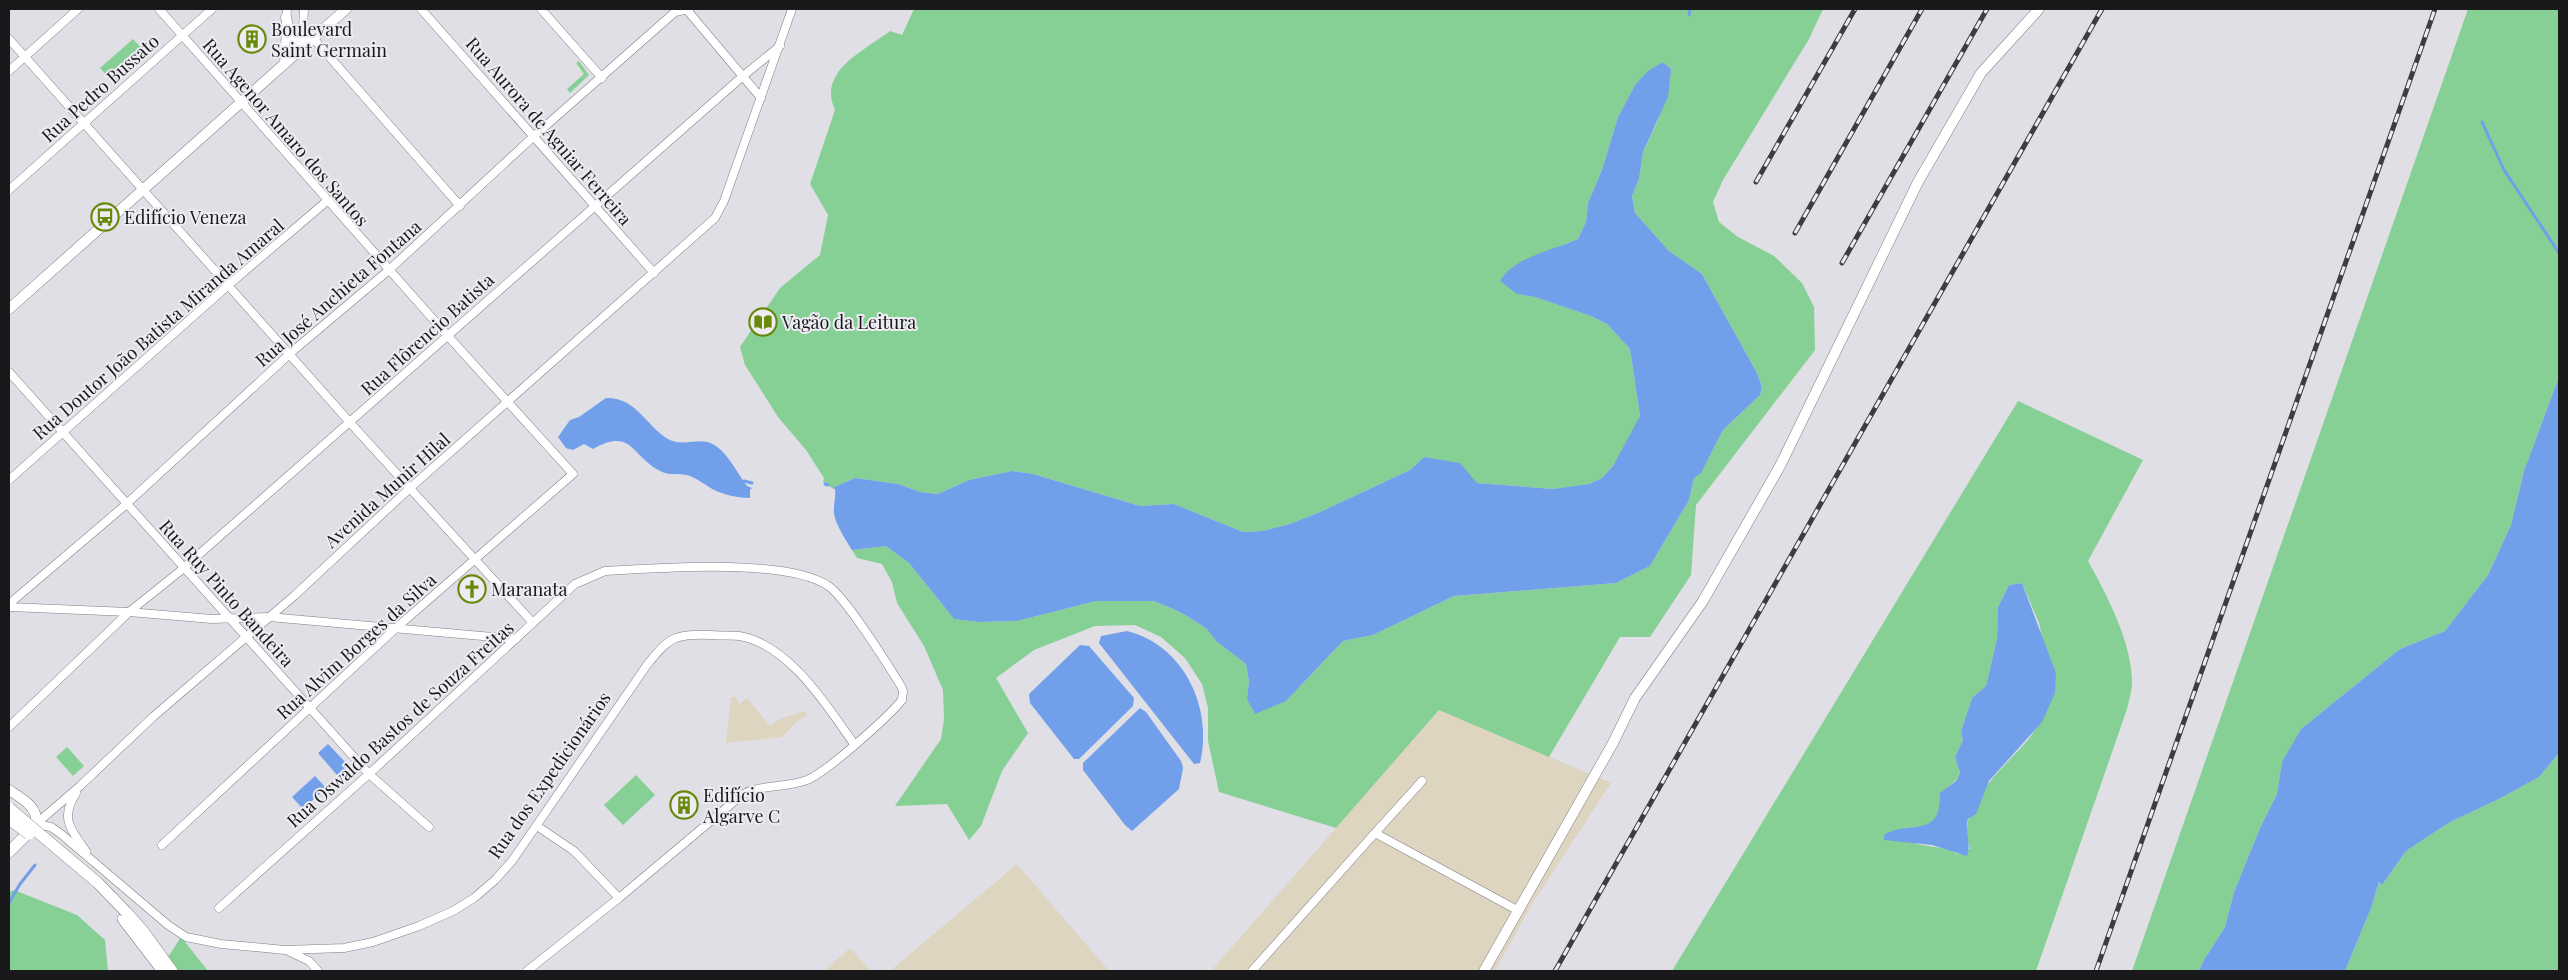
<svg xmlns="http://www.w3.org/2000/svg" width="2568" height="980" font-family="'Playfair Display',serif">
<style>
.industrial{fill:#ddd5c0}
.green{fill:#87d095;fill-rule:evenodd}
.water{fill:#729fea}
.lines{fill:none;stroke-linecap:round;stroke-linejoin:round}
.stream{stroke:#729fea;stroke-width:3}
.minor-casing{stroke:#7f7f84;stroke-width:9}
.tertiary-casing{stroke:#7f7f84;stroke-width:11}
.secondary-casing{stroke:#7f7f84;stroke-width:12}
.minor{stroke:#fff;stroke-width:8}
.tertiary{stroke:#fff;stroke-width:10}
.secondary{stroke:#fff;stroke-width:11}
.rail-casing{stroke:#3d3d40;stroke-width:5}
.rail{stroke:#ececf2;stroke-width:3;stroke-dasharray:9;stroke-linecap:butt}
.secondary-bridge-casing{stroke:#7f7f84;stroke-width:12;stroke-linecap:butt}
.secondary-bridge{stroke:#fff;stroke-width:11}
.labels{text-anchor:middle;dominant-baseline:central;stroke-width:4;stroke-linejoin:round;paint-order:stroke}
.poi-label{font-size:18px;fill:#19191b;stroke:#ececf2;text-anchor:start}
.street-label{font-size:18px;fill:#19191b;stroke:#ececf2}
</style>
<rect width="100%" height="100%" fill="#dfdfe5"/>
<g class="industrial">
<path d="M731,697H736L739,704L747,698L770,726L780,719L805,711L807,715L795,723L782,737L726,743Z"/>
<path d="M1439,710L1611,783L1532,904L1495,971H1211Z"/>
<path d="M1017,864L1109,971H890Z"/>
<path d="M850,948L871,971H824Z"/>
</g>
<g class="green">
<path d="M914,9H1823L1809,39L1723,180L1713,202L1719,222L1738,237L1774,256L1802,283L1814,307L1815,350L1696,505L1691,575L1650,637H1620L1549,757L1439,710L1336,828L1219,792L1208,741V708L1202,684L1185,658L1161,637L1135,625L1095,626L1034,650L996,678L1028,733L1002,771L981,826L969,840L947,804L895,806L941,739L944,720L943,690L924,646L897,603L892,582L882,564L857,558L852,550L886,546L909,563L954,619L978,622L1017,621L1096,601H1154L1180,612L1206,628L1216,641L1246,664L1249,683L1247,699L1286,701L1343,641L1373,635L1454,596L1616,583L1650,566L1689,500L1694,478L1707,461L1723,430L1760,395L1762,387L1757,373L1702,274L1669,251L1635,213L1632,196L1639,179L1643,152L1658,120L1671,69L1663,62L1635,85L1618,117L1602,170L1588,203L1586,222L1578,239L1516,265L1517,294L1535,297L1591,316L1607,324L1630,349L1640,416L1634,431L1613,466L1602,478L1589,484L1571,487L1553,489L1477,483L1424,457L1410,470L1320,512L1290,524L1262,531L1243,532L1174,504L1140,506L1033,474L1012,471L969,480L938,494L920,492L898,484L855,478L832,488L823,482L824,478L806,450L778,417L745,365L740,347L780,288L820,255L828,215L810,184L835,110C817,71 864,51 890,31L902,35Z"/>
<path d="M2468,9H2559V377L2524,471L2511,525L2488,575L2445,631L2400,649L2301,729L2282,763L2277,794L2260,828L2234,892L2225,927L2204,960L2199,971H2132Z"/>
<path d="M133,39L146,53L113,83L100,68Z"/>
<path d="M579,61L589,75L570,93L567,89L584,74L576,63Z"/>
<path d="M2018,401L2143,460L2088,561C2107,595 2132,643 2132,682C2132,691 2129,700 2127,709L2036,971H1672ZM2022,583L2039,623L2055,693C2047,708 2039,726 2028,740C2004,768 1954,807 1970,849L1958,854C1942,845 1925,848 1908,841L1903,828C1930,827 1941,823 1941,793L1956,780L1960,773L1955,757L1963,740L1961,731L1972,698L1986,686L1997,639L1998,607L2009,585Z"/>
<path d="M67,747L84,766L73,776L56,757Z"/>
<path d="M2559,753V971H2345L2371,908L2379,882L2382,885L2406,851L2450,822L2499,799L2539,777Z"/>
<path d="M636,775L655,795L623,825L604,805Z"/>
<path d="M14,890L77,915L105,940L108,971H9V892Z"/>
<path d="M181,937L208,971H159Z"/>
</g>
<g class="water">
<path d="M1663,62L1671,69L1668,97L1643,152L1639,179L1632,196L1635,213L1669,251L1702,274L1757,373L1762,387L1760,395L1723,430L1701,473L1694,478L1689,500L1650,566L1616,583L1454,596L1373,635L1343,641L1286,701L1255,714L1247,699L1249,682L1246,664L1216,641L1206,628L1180,612L1154,601H1096L1017,621L978,622L954,619L909,563L886,546L852,550C846,540 832,520 834,508C834,502 836,496 835,489L832,488L855,478L898,484L920,492L938,494L969,480L1012,471L1033,474L1140,506L1174,504L1243,532L1262,531L1290,524L1320,512L1410,470L1424,457L1460,463L1477,483L1553,489L1589,484L1602,478L1613,466L1640,416L1630,349L1607,324L1591,316L1535,297L1517,294L1500,281C1514,257 1554,250 1578,239L1586,222L1588,203L1602,170L1618,117L1635,85L1648,71Z"/>
<path d="M2559,377V753L2539,777L2499,799L2450,822L2406,851L2382,885L2379,882L2371,908L2345,971H2199L2204,960L2225,927L2234,892L2260,828L2277,794L2282,762L2301,729L2400,649L2445,631L2488,575L2511,525L2524,471Z"/>
<path d="M606,398C636,397 646,426 668,439C684,448 701,435 716,446C729,455 737,473 747,486L752,488L750,490V498C740,498 724,495 714,490C705,485 697,478 687,475C678,473 670,476 660,471C631,456 632,427 593,449L584,444L573,450L566,448L558,437L570,420L579,417Z"/>
<path d="M2022,583L2056,673L2055,693L2042,722L1989,781L1976,814L1968,819C1964,832 1972,845 1967,856L1932,845L1884,840V835C1911,819 1941,840 1940,793L1956,781L1960,773L1955,757L1963,740L1961,731L1972,698L1986,686L1997,639L1998,607L2009,585Z"/>
<path d="M1127,631C1184,645 1213,708 1200,763L1194,764L1099,643L1101,636Z"/>
<path d="M1080,645L1089,646L1134,698L1133,706L1079,759H1074L1030,703L1029,694Z"/>
<path d="M1140,708L1146,712L1181,761L1183,768L1179,789L1132,831L1125,825L1083,770V763Z"/>
<path d="M328,744L348,765L337,775L318,753Z"/>
<path d="M315,776L326,788L303,809L292,797Z"/>
</g>
<g class="lines">
<g class="stream">
<path d="M1689,15L1690,9"/>
<path d="M2482,122L2504,170L2559,253"/>
<path d="M744,481L752,483"/>
<path d="M825,484L828,485"/>
<path d="M9,903L20,884L35,865"/>
</g>
<g class="minor-casing">
<g id="minor">
<path d="M159,9L447,335L573,474L396,628L162,845"/>
<path d="M421,9L654,273"/>
<path d="M541,9L602,78"/>
<path d="M687,10L761,98"/>
<path d="M313,38L460,206"/>
<path d="M9,39L354,427L533,623"/>
<path d="M302,47L304,9"/>
<path d="M284,65L287,9"/>
<path d="M9,71L78,9"/>
<path d="M9,190L212,9"/>
<path d="M9,372L369,774L429,827"/>
<path d="M9,480L232,282L327,201"/>
<path d="M9,604L122,508L294,350L389,270L533,137L675,12L689,9"/>
<path d="M9,607L129,612L212,619L269,617L516,639"/>
<path d="M9,727L129,612L179,572L743,76L780,46"/>
<path d="M76,793C60,818 70,829 86,851"/>
<path d="M36,824L80,786L154,716L294,596L410,488L715,218L724,201L792,9"/>
<path d="M36,824L51,827L61,834L168,925L186,937L221,944L285,950L344,948L373,942L419,926L453,911L474,898L495,880L512,861L647,665C670,636 675,634 712,635C720,636 730,635 739,636C789,644 827,706 854,744"/>
<path d="M537,826L574,851L619,898"/>
<path d="M1375,833L1422,781"/>
<path d="M219,908L369,774L575,584L605,571C657,568 784,558 827,585C844,595 888,665 901,686L903,691L902,700C887,718 827,772 807,780C786,788 763,784 743,794L619,898L527,971"/>
<path d="M290,952L309,961L318,971"/>
<path d="M1252,971L1375,833L1517,910"/>
</g>
</g>
<g class="tertiary-casing">
<g id="tertiary">
<path d="M286,17L290,35L302,47"/>
<path d="M9,309L346,9"/>
<path d="M9,790C21,798 39,807 36,824"/>
<path d="M1484,971L1613,743L1635,698L1703,601L1780,466L1918,182L1981,73L2039,9"/>
</g>
</g>
<g class="secondary-casing">
<g id="secondary">
<path d="M9,852L34,827"/>
<path d="M126,912L143,931L172,971"/>
<path d="M123,919L163,971"/>
</g>
</g>
<use href="#minor" class="minor"/>
<use href="#tertiary" class="tertiary"/>
<use href="#secondary" class="secondary"/>
<g class="rail-casing">
<g id="rail">
<path d="M1756,182L1855,9"/>
<path d="M1795,233L1922,9"/>
<path d="M1842,263L1987,9"/>
<path d="M1555,971L2102,9"/>
<path d="M2096,971L2435,9"/>
</g>
</g>
<use href="#rail" class="rail"/>
<g class="secondary-bridge-casing">
<g id="secondary-bridge">
<path d="M9,808L98,883L126,912"/>
<path d="M9,819L29,834"/>
</g>
</g>
<use href="#secondary-bridge" class="secondary-bridge"/>
</g>
<defs>
<g id="building-ring" transform="scale(1.4375)"><circle r="9.5" fill="#ececf2" stroke="#68890a" stroke-width="1.5"/><path d="M-4-6H4V6H1V3H-1V6H-4ZM-2.5-4.3h1.7v1.8h-1.7ZM.8-4.3h1.7v1.8H.8ZM-2.5-1h1.7V.8h-1.7ZM.8-1h1.7V.8H.8Z" fill="#68890a"/></g>
<g id="bus-ring" transform="scale(1.4375)"><circle r="9.5" fill="#ececf2" stroke="#68890a" stroke-width="1.5"/><path d="M-5-6H5V4H4V6H2V4H-2V6H-4V4H-5ZM-3.5-4V0h7V-4ZM-3.5 1.2v1.5H-2V1.2ZM2 1.2v1.5H3.5V1.2Z" fill="#68890a"/></g>
<g id="library-ring" transform="scale(1.4375)"><circle r="9.5" fill="#ececf2" stroke="#68890a" stroke-width="1.5"/><path d="M-6-4Q-3-5.5-.7-3.5V5Q-3 3-6 4ZM6-4Q3-5.5 .7-3.5V5Q3 3 6 4Z" fill="#68890a"/></g>
<g id="church-ring" transform="scale(1.4375)"><circle r="9.5" fill="#ececf2" stroke="#68890a" stroke-width="1.5"/><path d="M-1.2-6h2.4v3.5h3.3v2.4h-3.3V6h-2.4V-.1h-3.3v-2.4h3.3Z" fill="#68890a"/></g>
</defs>
<g fill-rule="evenodd">
<use href="#building-ring" x="252" y="39"/>
<use href="#bus-ring" x="105" y="217"/>
<use href="#library-ring" x="763" y="322"/>
<use href="#church-ring" x="472" y="589"/>
<use href="#building-ring" x="684" y="805"/>
</g>
<g class="labels">
<g class="poi-label">
<text x="271" y="29">Boulevard<tspan x="271" dy="21">Saint Germain</tspan></text>
<text x="124" y="217">Edifício Veneza</text>
<text x="782" y="322">Vagão da Leitura</text>
<text x="491" y="589">Maranata</text>
<text x="703" y="795">Edifício<tspan x="703" dy="21">Algarve C</tspan></text>
</g>
<g class="street-label">
<text transform="translate(100 88) rotate(-42)">Rua Pedro Bussato</text>
<text transform="translate(549 131) rotate(49)">Rua Aurora de Aguiar Ferreira</text>
<text transform="translate(286 132) rotate(49)">Rua Agenor Amaro dos Santos</text>
<text transform="translate(338 293) rotate(-41)">Rua José Anchieta Fontana</text>
<text transform="translate(158 329) rotate(-41)">Rua Doutor João Batista Miranda Amaral</text>
<text transform="translate(427 334) rotate(-42)">Rua Flôrencio Batista</text>
<text transform="translate(387 490) rotate(-42)">Avenida Munir Hilal</text>
<text transform="translate(227 593) rotate(48)">Rua Ruy Pinto Bandeira</text>
<text transform="translate(356 646) rotate(-42)">Rua Alvim Borges da Silva</text>
<text transform="translate(400 724) rotate(-42)">Rua Oswaldo Bastos de Souza Freitas</text>
<text transform="translate(549 775) rotate(-55)">Rua dos Expedicionários</text>
</g>
</g>
<rect width="2568" height="980" fill="none" stroke="#19191b" stroke-width="20"/>
</svg>
